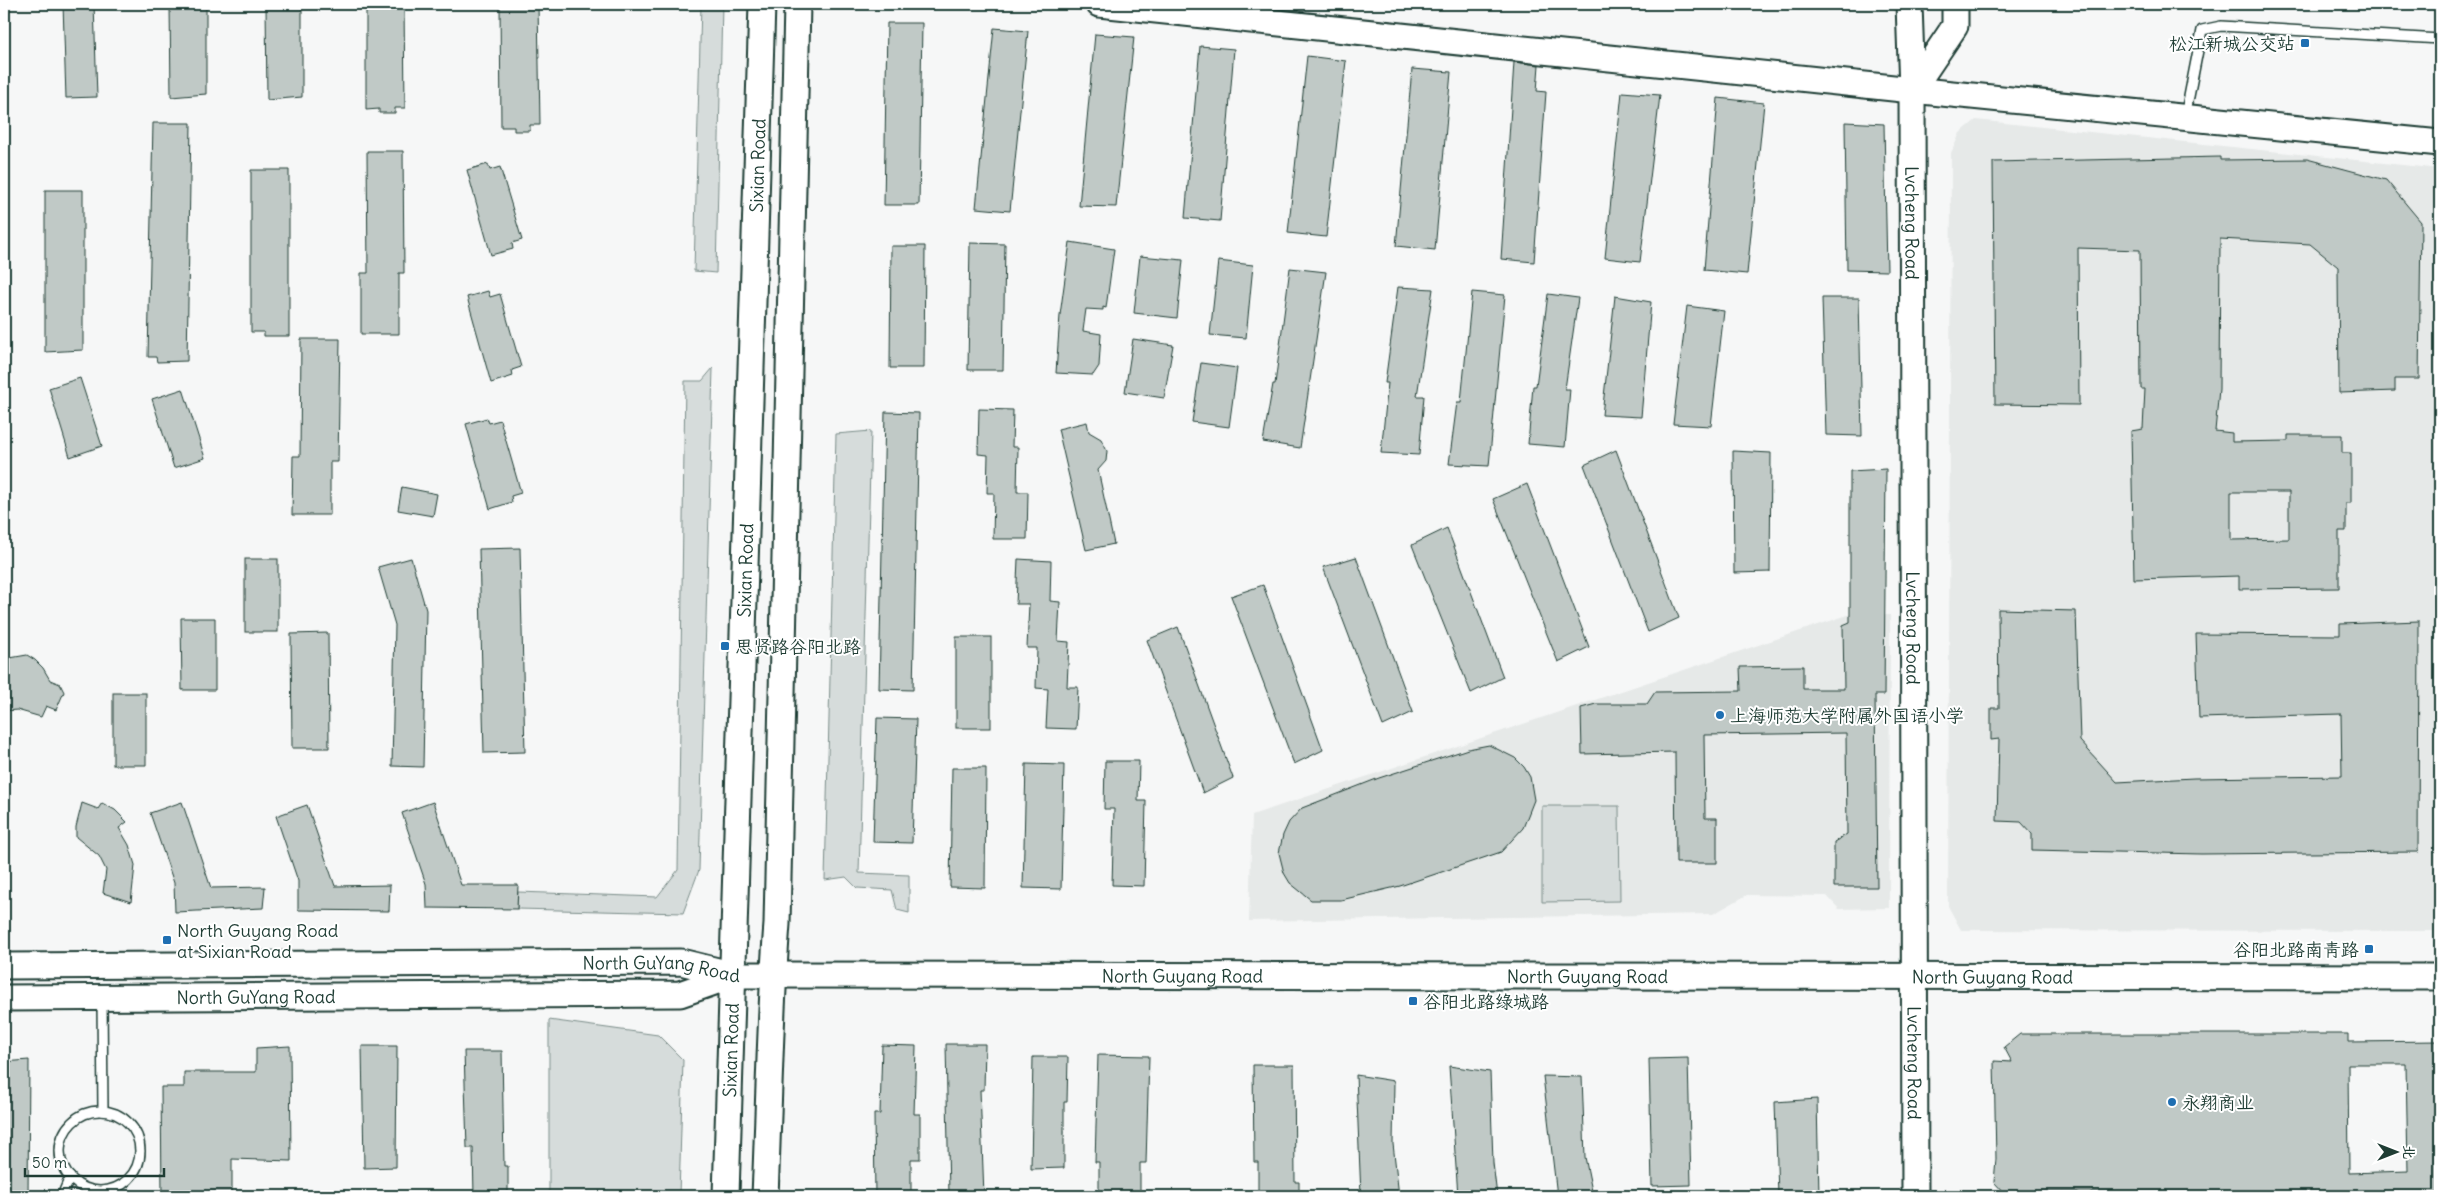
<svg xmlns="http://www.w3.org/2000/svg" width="2444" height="1200" font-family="Delius,'LXGW WenKai TC',sans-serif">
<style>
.built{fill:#e6e9e8}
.green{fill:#d6dcdb;stroke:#7a8c88}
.building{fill:#c0c9c6;stroke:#1f3d34;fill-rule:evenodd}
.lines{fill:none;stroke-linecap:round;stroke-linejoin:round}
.lane-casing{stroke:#1f3d34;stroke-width:12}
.secondary-casing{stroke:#1f3d34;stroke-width:29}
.lane{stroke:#fff;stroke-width:9}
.secondary{stroke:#fff;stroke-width:25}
.poi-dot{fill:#1f6fb2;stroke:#fff;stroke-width:2}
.labels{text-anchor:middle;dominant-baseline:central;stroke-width:4;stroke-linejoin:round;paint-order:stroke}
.poi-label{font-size:18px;fill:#1f3d34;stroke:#fff;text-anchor:start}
.street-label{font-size:18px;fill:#1f3d34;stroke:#fff}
</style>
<rect width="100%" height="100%" fill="#f6f7f7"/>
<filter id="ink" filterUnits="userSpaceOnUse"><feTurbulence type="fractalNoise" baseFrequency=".02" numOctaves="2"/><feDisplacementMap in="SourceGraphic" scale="10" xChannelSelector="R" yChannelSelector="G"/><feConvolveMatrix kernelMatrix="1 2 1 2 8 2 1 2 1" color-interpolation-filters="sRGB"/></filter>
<g filter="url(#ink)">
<g class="built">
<path d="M1976,120L2440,169V931L1961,930L1948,906L1951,153L1960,133Z"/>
<path d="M1851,614L1890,615L1889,908L1839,909L1827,896L1747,895L1713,914L1249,921L1252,815Z"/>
</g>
<g class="green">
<path d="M701,4H722L716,273L694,271Z"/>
<path d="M713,368L699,870L683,913L517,909L518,892L657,897L678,870L685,381H702Z"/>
<path d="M871,431L859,873L909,875V913L897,910L892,890L857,888L846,877L825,880L836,434Z"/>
<path d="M1542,806H1619L1620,901L1542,902Z"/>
<path d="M549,1020L658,1035L683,1060L679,1196H549Z"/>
</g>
<g class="building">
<path d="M63,4H94L97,97L66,98Z"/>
<path d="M170,4H206V94L171,97Z"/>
<path d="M266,4H302V97L267,100Z"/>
<path d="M366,4H404L405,108H395V113H379V109L366,110Z"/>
<path d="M500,4H538L540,125H530V131H514V127H501Z"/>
<path d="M887,23H922L919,205H884Z"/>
<path d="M994,28L1028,31L1010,211L976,208Z"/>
<path d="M1095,34L1134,37L1116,207L1079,206Z"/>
<path d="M1200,46L1234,49L1220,221L1185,218Z"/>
<path d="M1307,56L1346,61L1326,237L1288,233Z"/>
<path d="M1514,62L1539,65L1537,91L1546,92L1534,262L1501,259Z"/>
<path d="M1412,69L1451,72L1435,250L1396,246Z"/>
<path d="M1622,92L1660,95L1640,262L1605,258Z"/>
<path d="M1718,98L1764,103L1747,274L1704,270Z"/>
<path d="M1845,122L1884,124L1887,271L1847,270Z"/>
<path d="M153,123H191L187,361L157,362L156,357H148Z"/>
<path d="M367,151H403L404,273H399V334H361V273H368Z"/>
<path d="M2220,157V160L2307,159L2386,180L2421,222L2419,379H2395V391L2339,393L2338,267L2310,244L2220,239L2219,389L2215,431L2232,433V442L2288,441V435H2342V453H2351V503H2346V531H2339V588L2239,589V576L2134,579L2131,431L2143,429L2145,389H2141L2140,250L2078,248L2079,405L1995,404L1993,162ZM2231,492H2289V539L2231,540Z"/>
<path d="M488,164L490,170L500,167L522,240L512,243L513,249L491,255L467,170Z"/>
<path d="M251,170H289V336H264V332H251Z"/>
<path d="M45,190H83V350L45,352Z"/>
<path d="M1070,242L1114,249L1106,308L1103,307V310L1086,309L1083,331L1101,334L1099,366L1093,375L1056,373L1060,315Z"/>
<path d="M970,243L1005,244L1003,370H968Z"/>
<path d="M891,246H925L924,368H890Z"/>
<path d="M1140,256L1183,260L1177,318L1134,313Z"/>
<path d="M1218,261L1253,265L1246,338L1210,335Z"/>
<path d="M1290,268L1326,272L1300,448L1263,442L1273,384H1275Z"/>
<path d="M1398,287L1433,289L1417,396H1424L1419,455L1381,453L1388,383H1385Z"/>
<path d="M488,291L490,297L500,294L521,367L512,370L513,376L491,383L467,297Z"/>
<path d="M1472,292L1505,295L1489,466L1449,464L1457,402H1461Z"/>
<path d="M1548,294L1578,298L1565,389H1570L1565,447L1528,444L1533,386H1536Z"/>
<path d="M1615,296L1651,302L1641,417L1602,415Z"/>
<path d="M1822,298H1859L1862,436L1826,435Z"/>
<path d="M1687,306L1724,311L1711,426L1673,424Z"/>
<path d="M301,339H340L338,462H330V515H292L293,456H300Z"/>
<path d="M1133,339L1173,345L1164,398L1125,392Z"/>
<path d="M1201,363L1237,368L1229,427L1192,422Z"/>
<path d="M80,378L102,446L70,457L49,388Z"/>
<path d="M183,389L205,458L174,468L152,399Z"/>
<path d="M979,409L1013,410L1012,447H1018L1017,492H1028L1027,539H993L994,493H987L988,455L978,454Z"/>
<path d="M885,412L919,413L913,690L879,689Z"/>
<path d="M487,418L489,423L500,420L521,493L511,496L512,502L490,509L466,424Z"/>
<path d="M1087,422L1089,432L1101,439L1107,451L1106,461L1098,470L1114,544L1086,550L1058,429Z"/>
<path d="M1616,450L1679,618L1648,632L1584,465Z"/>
<path d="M1733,451L1771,453L1770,572L1734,573Z"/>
<path d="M1886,469L1884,695H1875L1877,887H1834V842L1847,834L1846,733L1704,735L1705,818H1717V863H1676L1675,752L1582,754L1581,708L1596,704H1647L1655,692L1741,691L1740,667L1803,666V689H1844L1843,625L1850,622V471Z"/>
<path d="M1527,484L1589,647L1558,662L1493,499Z"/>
<path d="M402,487L437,494L433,516L398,510Z"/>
<path d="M1447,528L1503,677L1471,693L1412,545Z"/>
<path d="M520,548L525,752L484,753L479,549Z"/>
<path d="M1356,557L1413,712L1383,726L1323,567Z"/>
<path d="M411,558L426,610L423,767L392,766L395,625L378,567Z"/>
<rect x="245" y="559" width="33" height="73"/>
<path d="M1018,559L1051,561L1050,601L1060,602L1058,641L1069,642L1067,687H1078L1076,729L1046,728L1048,689L1036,688L1037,648H1027L1029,604H1016Z"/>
<path d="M1263,585L1323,750L1294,764L1231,596Z"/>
<path d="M1998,609L2076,611L2080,741L2117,782L2194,778L2342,776L2341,714L2199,718L2196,634L2340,635V624L2419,621L2418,852L2201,854L2032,850V834L2021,822L1997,821L1999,739L1991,740V708H1999Z"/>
<path d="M181,618H215V690H182Z"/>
<path d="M1178,627L1233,778L1203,793L1147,640Z"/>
<path d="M328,633L329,748H292L291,634Z"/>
<rect x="956" y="637" width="35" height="91"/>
<path d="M27,655L35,660L43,668L50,680L60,684L64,692L56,710L46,706L41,717L17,710L4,711V659Z"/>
<rect x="113" y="693" width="33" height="72"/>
<path d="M877,718L916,719L912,843L873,842Z"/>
<path d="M1489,745L1515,758L1524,767L1530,777L1534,800L1523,828L1501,852L1400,886L1341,900H1311L1290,883L1284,873L1279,853L1283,835L1289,822L1302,808L1379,778L1468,749Z"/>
<path d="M1105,761H1139L1138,801H1146L1144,886L1112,885L1114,809H1104Z"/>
<path d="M1026,764L1064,765L1061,889L1023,888Z"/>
<path d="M952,768H986L985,888L950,887Z"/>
<path d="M182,802L211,888L265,887L263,908L175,912L174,883L150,813Z"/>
<path d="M433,802L461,885H518L517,909L427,908L426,884L402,813Z"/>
<path d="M82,803L98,809L102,803L115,810L127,822L119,828L129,845L135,865L131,902L103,893L106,870L99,856L76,837V827Z"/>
<path d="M307,805L335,886L390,885L389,911L298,910V881L276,816Z"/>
<path d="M2020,1034H2348V1042L2440,1041V1196H2370V1192H2025L2021,1195H2006L1994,1182L1996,1159L1994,1061L2012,1062L2004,1047ZM2348,1064H2406L2408,1171L2349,1173Z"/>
<path d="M946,1044H985L984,1090H980L984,1196H949Z"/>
<path d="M882,1045L916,1046L914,1114H920V1159H911V1196H875L874,1114H880Z"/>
<path d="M290,1046L291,1161L232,1159V1196H162L161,1087H184V1072H256V1048Z"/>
<path d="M362,1046H397L396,1167L364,1168Z"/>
<path d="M464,1051H502L504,1166H508V1196H474L473,1148H467Z"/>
<path d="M1098,1055L1149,1056L1146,1163H1140V1196H1099V1162H1095Z"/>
<path d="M1033,1057H1068L1067,1102H1064V1168L1031,1169Z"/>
<path d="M1688,1058L1691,1185L1652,1186L1649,1059Z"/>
<path d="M29,1060L28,1196H4V1062Z"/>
<path d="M1253,1065H1294L1295,1182H1299V1196H1258V1162H1254Z"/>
<path d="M1449,1066L1490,1072L1493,1163L1497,1196H1458Z"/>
<path d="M1356,1075L1394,1081L1393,1144L1399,1196H1361Z"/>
<path d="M1543,1076L1582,1077L1585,1157L1593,1196H1557Z"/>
<path d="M1817,1099L1819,1196H1778L1775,1102Z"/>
</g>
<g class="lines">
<g class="lane-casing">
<g id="lane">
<path d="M2185,117L2202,30L2221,26L2440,39"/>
<path d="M102,1000L103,1111"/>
<circle cx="100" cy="1151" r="40"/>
<path d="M62,1196L70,1177"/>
</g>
</g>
<g class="secondary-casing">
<g id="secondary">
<path d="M1099,4L1912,90L2440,143"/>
<path id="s1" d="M1909,4L1912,90L1915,1196"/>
<path d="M1912,90L1955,26V4"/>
<path id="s2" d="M4,966L681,962L734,975L2440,977"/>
<path id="s3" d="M4,998L680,994L734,975"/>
<path id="s4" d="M726,1196L762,4"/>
<path d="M765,1196C769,1105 770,1014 777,924L797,4"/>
</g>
</g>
<use href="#lane" class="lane"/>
<use href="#secondary" class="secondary"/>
</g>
</g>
<g class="poi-dot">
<rect x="2300" y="38" width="10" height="10" rx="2.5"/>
<rect x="720" y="641" width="10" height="10" rx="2.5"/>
<circle cx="1720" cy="715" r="5"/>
<rect x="162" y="935" width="10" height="10" rx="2.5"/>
<rect x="2364" y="944" width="10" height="10" rx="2.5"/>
<rect x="1408" y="996" width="10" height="10" rx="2.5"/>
<circle cx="2172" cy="1102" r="5"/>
</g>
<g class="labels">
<g class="poi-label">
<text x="2295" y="43" text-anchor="end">松江新城公交站</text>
<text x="735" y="646">思贤路谷阳北路</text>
<text x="1730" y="715">上海师范大学附属外国语小学</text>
<text x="177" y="930">North Guyang Road<tspan x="177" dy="21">at Sixian Road</tspan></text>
<text x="2359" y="949" text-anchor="end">谷阳北路南青路</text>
<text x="1423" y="1001">谷阳北路绿城路</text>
<text x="2182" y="1102">永翔商业</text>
</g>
<g class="street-label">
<text stroke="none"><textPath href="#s4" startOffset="1031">Sixian Road</textPath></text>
<text stroke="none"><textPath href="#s1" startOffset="219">Lvcheng Road</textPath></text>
<text stroke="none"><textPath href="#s4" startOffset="626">Sixian Road</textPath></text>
<text stroke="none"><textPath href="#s1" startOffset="624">Lvcheng Road</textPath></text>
<text stroke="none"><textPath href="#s2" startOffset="658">North GuYang Road</textPath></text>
<text stroke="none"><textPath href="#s2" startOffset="1180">North Guyang Road</textPath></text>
<text stroke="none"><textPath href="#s2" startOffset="1585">North Guyang Road</textPath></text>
<text stroke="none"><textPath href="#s2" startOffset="1990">North Guyang Road</textPath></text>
<text stroke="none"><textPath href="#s3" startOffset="252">North GuYang Road</textPath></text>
<text stroke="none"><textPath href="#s4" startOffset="146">Sixian Road</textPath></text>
<text stroke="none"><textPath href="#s1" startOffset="1059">Lvcheng Road</textPath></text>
</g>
</g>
<rect width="2444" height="1200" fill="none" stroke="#fff" stroke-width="20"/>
<rect x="10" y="10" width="2424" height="1180" fill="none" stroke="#1f3d34" stroke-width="2" filter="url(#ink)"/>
<g transform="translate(2396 1152) rotate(90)" stroke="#ffffff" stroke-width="4" paint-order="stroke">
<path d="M0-4L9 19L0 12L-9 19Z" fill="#1f3d34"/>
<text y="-8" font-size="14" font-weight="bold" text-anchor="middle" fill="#1f3d34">北</text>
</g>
<path d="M25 1168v8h139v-8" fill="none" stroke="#1f3d34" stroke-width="2.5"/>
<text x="32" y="1168" font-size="15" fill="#1f3d34" stroke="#ffffff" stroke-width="4" paint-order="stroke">50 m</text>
</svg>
